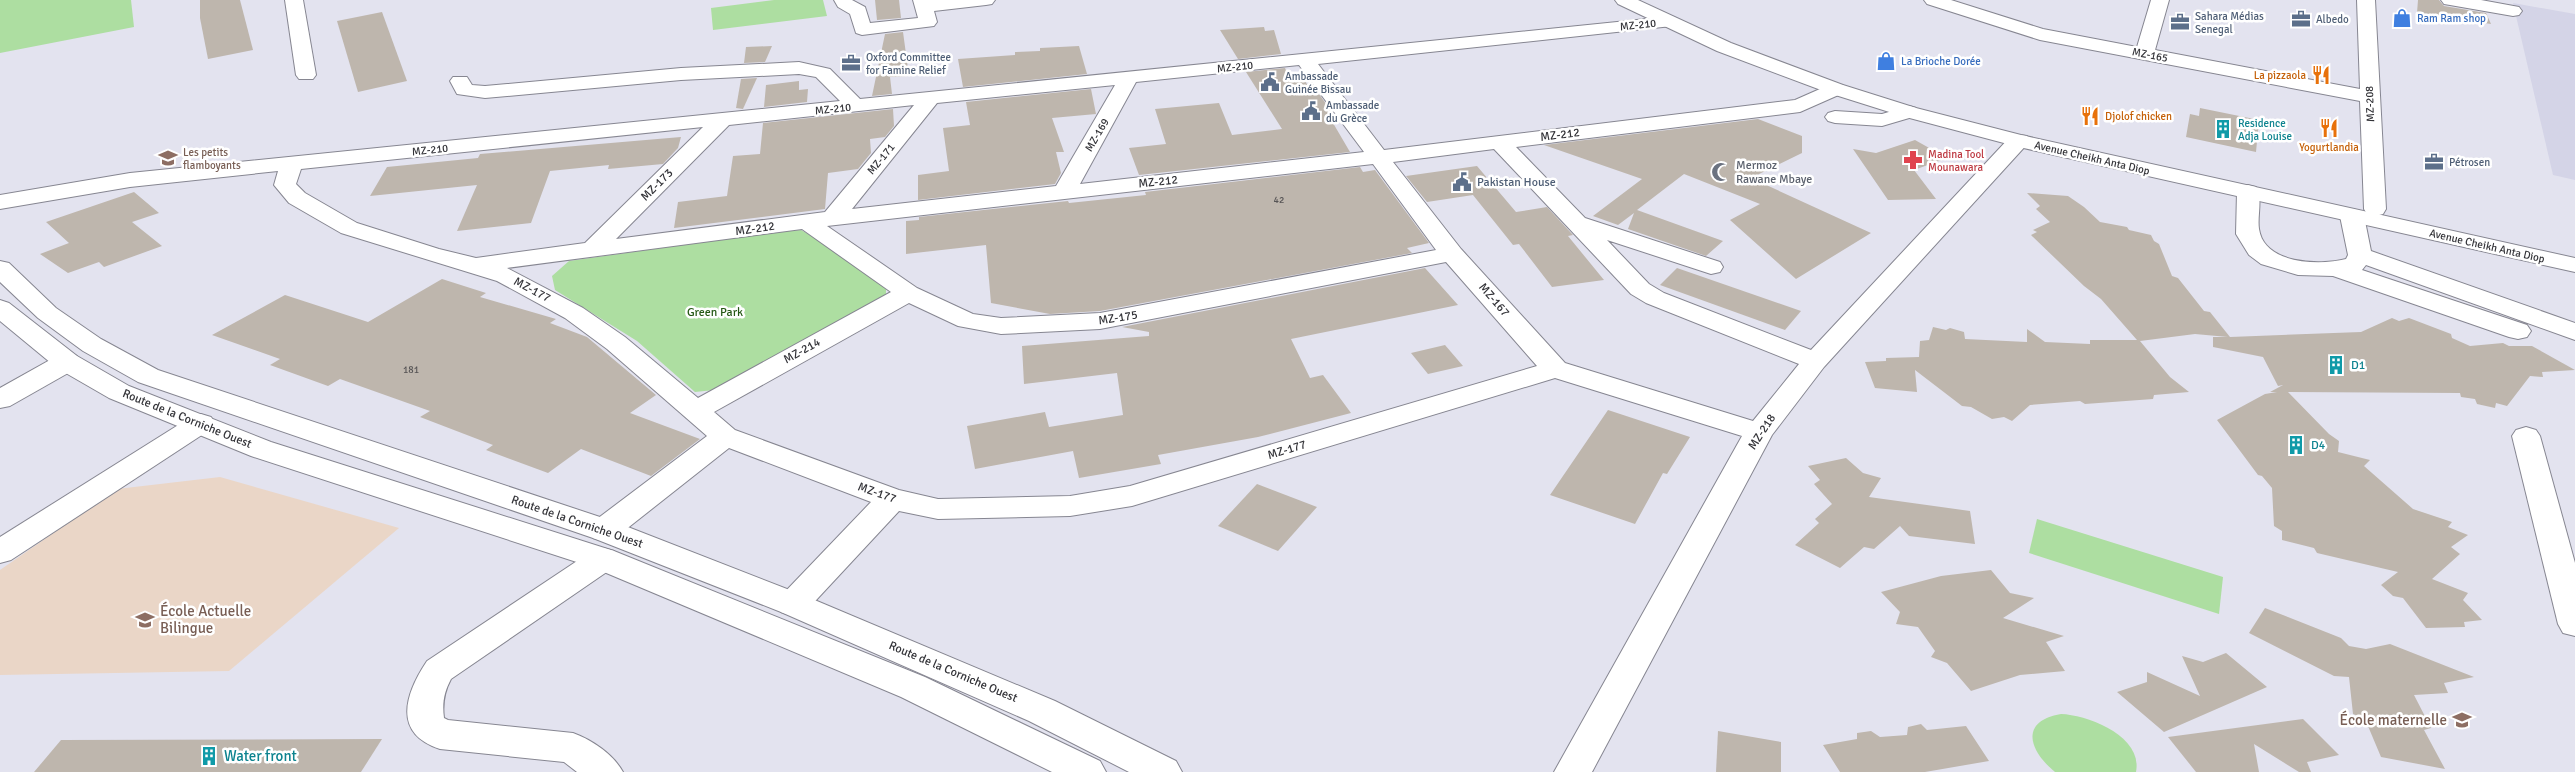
<svg xmlns="http://www.w3.org/2000/svg" width="2575" height="772" font-family="Signika,sans-serif">
<style>
.built{fill:#d4d4e7}
.education{fill:#ead6c7}
.green{fill:#addea1}
.building{fill:#beb6ad}
.lines{fill:none;stroke-linecap:round;stroke-linejoin:round}
.minor-casing{stroke:#868691;stroke-width:2}
.major-casing{stroke:#868691;stroke-width:2}
.highway-casing{stroke:#868691;stroke-width:2}
.minor{fill:#fff;fill-rule:evenodd}
.major{fill:#fff;fill-rule:evenodd}
.highway{fill:#fff;fill-rule:evenodd}
.labels{text-anchor:middle;dominant-baseline:central;stroke-width:5;stroke-linejoin:round;paint-order:stroke}
.number-label{font-size:10px;fill:#565455}
.far-service-label{font-size:11px;fill:#4e5e75;stroke:#fff;text-anchor:start}
.far-shop-label{font-size:11px;fill:#366cbe;stroke:#fff;text-anchor:start}
.far-street-label{font-size:11px;fill:#333338;stroke:#fff}
.far-food-label{font-size:11px;fill:#c56008;stroke:#fff;text-anchor:end}
.far-culture-label{font-size:11px;fill:#0d838f;stroke:#fff;text-anchor:start}
.far-education-label{font-size:11px;fill:#785e54;stroke:#fff;text-anchor:start}
.far-health-label{font-size:11px;fill:#be3a42;stroke:#fff;text-anchor:start}
.street-label{font-size:12px;fill:#333338;stroke:#fff}
.worship-label{font-size:12px;fill:#5b616d;stroke:#fff;text-anchor:start}
.service-label{font-size:12px;fill:#4e5e75;stroke:#fff;text-anchor:start}
.park-label{font-size:12px;fill:#265916;stroke:#fff}
.culture-label{font-size:12px;fill:#0d838f;stroke:#fff;text-anchor:start}
.near-education-label{font-size:15px;fill:#785e54;stroke:#fff;text-anchor:start}
.near-culture-label{font-size:15px;fill:#0d838f;stroke:#fff;text-anchor:start}
</style>
<rect width="100%" height="100%" fill="#e3e3ef"/>
<path class="built" d="M2513,3L2575,14V180L2553,175Z"/>
<path class="education" d="M220,477L399,528L229,671L0,675V570L117,489Z"/>
<g class="green">
<path d="M0,0H131L134,27L0,53Z"/>
<path d="M774,0H823L827,16L713,30L711,8Z"/>
<path d="M801,230L823,242L886,286V297L724,389L695,392L637,341L555,290L552,276L569,261L774,232Z"/>
<path d="M2037,519L2223,577L2219,614L2029,553Z"/>
<path d="M2061,714C2088,715 2143,736 2136,772H2055C2029,751 2019,721 2061,714Z"/>
</g>
<g class="building">
<path d="M200,0H240L253,50L208,59L200,18Z"/>
<path d="M875,0H899L901,18L877,20Z"/>
<path d="M2418,0H2439L2444,6L2486,13L2491,24L2417,13Z"/>
<path d="M382,12L407,81L358,92L337,21Z"/>
<path d="M1264,27L1265,31L1274,30L1281,54L1238,59L1220,30Z"/>
<path d="M903,32L909,76L890,77L892,94L872,96L885,34Z"/>
<path d="M772,46L765,62L744,63L746,47Z"/>
<path d="M1079,46L1087,74L963,87L958,59L1015,55V52L1040,51V48Z"/>
<path d="M1285,68L1287,73L1299,72L1314,95L1319,94L1339,122L1333,123L1350,152L1139,175L1129,148L1166,144L1155,109L1219,103L1232,135L1282,129L1246,72Z"/>
<path d="M757,78L743,109L736,108L741,79Z"/>
<path d="M799,81V90L808,89L807,102L764,107L766,85Z"/>
<path d="M1091,89L1096,114L1052,118L1064,152H1056L1061,173L1055,184L918,200V175L949,171L943,128L970,125L966,102Z"/>
<path d="M2200,108L2259,120L2256,152L2186,137L2190,114L2199,116Z"/>
<path d="M893,109L894,126L885,137L870,139L871,153L858,169L828,173L825,209L674,228L678,202L727,196L733,156L760,154L763,123Z"/>
<path d="M1758,119L1802,136V153L1751,178L1871,233L1796,279L1730,220L1760,204L1684,174L1637,210L1723,241L1706,256L1628,229L1634,213L1618,225L1593,216L1642,179L1544,145Z"/>
<path d="M681,137L678,148L663,164L608,169L609,165L550,171L531,223L457,231L477,185L370,196L387,167L478,158L480,154Z"/>
<path d="M1915,140L1947,158L1914,170L1936,199L1888,200L1853,149L1876,153Z"/>
<path d="M1477,166L1516,212L1547,207L1573,235L1568,236L1604,280L1552,287L1519,244L1513,245L1473,195L1427,202L1406,176Z"/>
<path d="M1360,167L1363,172L1375,170L1429,243L1407,248L1412,253L1100,311L1050,314L991,303L986,245L906,254V221L919,220V217L1068,201L1069,203L1146,195L1145,192Z"/>
<path d="M134,192L159,213L132,222L162,246L104,267L99,262L68,273L40,254L69,243L46,222Z"/>
<path d="M2027,193L2068,196L2084,207L2100,222L2127,227L2129,230L2151,235L2154,241L2159,244L2172,276L2178,278L2204,311L2210,312L2230,337L2361,332L2392,318L2399,321L2409,318L2451,334L2452,338L2470,346L2503,343L2509,346H2532L2575,370L2542,372L2543,377L2530,376L2507,406L2496,403L2495,408L2477,404L2475,399L2461,397L2460,393L2288,392L2329,434L2339,441L2338,452L2370,460L2364,466L2413,509L2452,522L2448,527L2468,535L2451,547L2460,554L2432,579L2468,593L2463,600L2482,620L2464,622L2465,627L2426,628L2403,598L2393,596L2381,585L2398,572L2317,553L2314,548L2282,540V531L2274,526L2272,488L2262,476L2258,475L2217,420L2265,394L2277,392H2270L2283,385L2278,386L2263,357L2213,347V337H2228L2195,334L2140,341L2170,377L2189,392L2154,395L2153,399L2085,404L2080,401L2030,405L2012,421L2004,417L1992,419L1971,407L1962,406L1915,370L1917,392L1875,388L1865,362L1886,361V358L1919,357L1920,341L1929,340L1933,327L1946,330L1950,328L1964,332L1965,339L2027,342V329L2045,342L2090,344V340H2137L2101,299L2084,286L2031,235L2037,232L2033,230L2050,222L2036,209L2040,206Z"/>
<path d="M1425,268L1458,305L1291,339L1310,378L1323,375L1351,413L1258,437L1158,455L1161,464L1079,478L1073,451L975,469L967,426L1045,412L1049,427L1123,415L1117,373L1024,384L1022,346L1149,336V332L1122,327Z"/>
<path d="M1677,268L1801,311L1785,330L1660,285Z"/>
<path d="M442,279L486,293L480,297L556,319L550,323L587,337L656,395L630,413L700,439L651,476L581,449L548,473L486,450L493,445L420,417L430,411L340,379L328,386L270,365L280,359L212,335L285,295L368,322Z"/>
<path d="M1445,345L1463,366L1428,374L1411,353Z"/>
<path d="M1608,410L1690,437L1667,474L1663,473L1635,524L1550,495Z"/>
<path d="M1846,458L1863,473L1881,478L1869,497L1970,511L1975,544L1909,536L1900,526L1874,549L1864,547L1840,568L1795,545L1819,523L1815,519L1832,504L1814,484L1820,480L1808,466Z"/>
<path d="M1257,484L1317,507L1278,551L1218,526Z"/>
<path d="M1991,570L2010,593L2034,598L2003,618L2064,636L2046,642L2065,671L2020,675L1971,691L1947,663L1931,657L1935,651L1918,627L1896,624L1900,612L1881,592L1941,576Z"/>
<path d="M2265,608L2341,638L2349,646L2366,649L2390,644L2474,677L2444,683L2448,693L2414,695L2431,728L2424,730L2445,769L2381,757L2365,719L2353,714L2349,677L2334,676L2249,633Z"/>
<path d="M2226,653L2267,687L2164,732L2117,692L2147,682V672L2200,696L2182,656L2203,662Z"/>
<path d="M2303,719L2339,755L2307,762L2311,772H2299L2254,744L2259,772H2196L2168,737Z"/>
<path d="M1921,724L1927,730L1966,726L1989,761L1925,772H1840L1823,745L1857,739V733L1871,731L1880,737L1907,735L1908,727Z"/>
<path d="M1718,731L1781,742V772H1716Z"/>
<path d="M382,739L361,772H34L61,740Z"/>
</g>
<g class="lines">
<g class="minor-casing">
<g id="minor">
<path d="M285,0H303L316,75L313,79H299L296,75Z"/>
<path d="M834,0H852L865,7L870,23L918,18L913,0H995L992,4L986,5L934,11L937,22L934,26L862,35L856,33L850,14L838,7Z"/>
<path d="M1924,0H1951L2043,29L2137,47L2151,0H2169L2155,50L2360,89L2357,0H2375L2386,209L2383,214L2375,216L2367,214L2364,209L2360,101L2040,40L1927,4Z"/>
<path d="M2441,0H2481L2519,7L2522,11L2519,15L2513,16L2450,5L2444,4Z"/>
<path d="M1666,17L1672,18L1675,22L1672,26L1318,64L1384,150L1795,100L1829,85H1843L1846,89L1843,93L1800,112L1516,147L1585,218L1720,262L1723,267L1720,272L1711,274L1607,240L1649,284L1664,293L1811,350L2011,136L2019,135L2027,136L2030,141L1824,367L1772,435L1592,772H1554L1742,436L1555,378L1132,506L1070,516L938,519L899,511L805,612L793,616L781,612L776,604L781,596L871,502L729,448L615,538L604,541L593,538L588,530L593,522L707,436L607,349L565,318L497,281L341,233L289,203L274,185L278,171L130,187L0,209V195L130,173L840,101L816,77L799,74L681,80L485,98L457,94L450,81L453,77H467L472,85L485,86L681,68L799,62L830,69L860,99ZM1299,65L1364,152L1080,184L1136,82ZM1115,85L1056,186L852,209L937,103ZM914,105L825,212L616,239L729,125ZM703,127L585,243L476,258L439,249L357,223L305,193L296,184L301,169ZM1494,149L1631,294L1646,303L1799,364L1753,421L1565,363L1461,249L1393,162ZM1373,164L1436,250L1100,313L1001,318L973,314L917,288L827,226ZM802,229L891,292L698,398L625,337L583,308L507,268ZM1446,262L1537,366L1130,486L1070,496L938,499L899,490L735,430L714,412L909,303L958,326L1001,334L1100,329Z"/>
<path d="M1909,106L1916,108L1919,112L1916,116L1882,126L1835,123L1828,121L1825,117L1828,113L1835,111L1882,114Z"/>
<path d="M2248,185L2256,187C2263,198 2257,216 2259,229C2264,264 2319,266 2346,259L2348,255L2340,216L2344,211L2352,209L2360,211L2364,216L2371,251L2575,323V340L2366,265L2362,270L2527,325L2531,331L2527,337L2518,339L2509,337L2333,276L2298,275L2261,264L2249,255L2236,234L2237,192L2240,187Z"/>
<path d="M67,354L77,356L80,362L77,368L10,406L0,408V388L57,356Z"/>
<path d="M201,414L211,417L215,423L211,429L11,560L0,563V537L191,417Z"/>
<path d="M2526,427L2536,430L2540,436L2575,563V636L2563,633L2558,624L2512,436L2516,430Z"/>
<path d="M603,548L614,551L619,559L614,567L451,679C444,692 442,703 444,718L448,720L573,733C592,740 613,754 623,772H577L564,762L440,749C392,733 405,694 427,661L592,551Z"/>
</g>
</g>
<g class="major-casing">
<path id="major" d="M1615,0H1638L1731,43L1843,85L1916,108L2021,135L2575,258V272L2019,147L1902,116L1829,93L1717,51L1618,4Z"/>
</g>
<g class="highway-casing">
<g id="highway">
<path d="M0,261L9,263L56,308L101,339L158,370L615,522L805,596L1055,701L1176,761L1182,772H1129L1029,721L781,612L593,538L138,382L83,351L38,318L0,282Z"/>
<path d="M0,300L9,303L77,356L129,386L271,442L614,551L925,677L1100,761L1106,772H1052L901,697L592,567L251,456L109,398L57,368L0,321Z"/>
</g>
</g>
<use href="#minor" class="minor"/>
<use href="#major" class="major"/>
<use href="#highway" class="highway"/>
</g>
<defs>
<g id="shop-bare" transform="scale(1.5)"><path d="M-5-2.5h2.3a2.7 3.5 0 0 1 5.4 0H5L5.5 6h-11ZM-1.5-2.5h3a1.5 2.3 0 0 0-3 0Z" fill="#3f7fe0" stroke="#fff" stroke-width="2.5" paint-order="stroke"/></g>
<g id="office-bare" transform="scale(1.5)"><path d="M-6-3h4V-5.5h4V-3h4V5H-6ZM-1-4.5V-3h2v-1.5ZM-6 0V1H6V0Z" fill="#5c6f8a" stroke="#fff" stroke-width="2.5" paint-order="stroke"/></g>
<g id="restaurant-bare" transform="scale(1.5)"><path d="M-5-6h1v4h1v-4h1v4h1v-4h1v5L-1.5 .5V6h-2V.5L-5-1ZM5-6V6H3V1.5H1.5Q1.5-4 5-6Z" fill="#e8710a" stroke="#fff" stroke-width="2.5" paint-order="stroke"/></g>
<g id="civic-bare" transform="scale(1.5)"><path d="M-.6-6.5H3V-4.5H.6V-3L4-1V1h2V6H-6V1h2V-1L-.6-3ZM-1.2 2.5V6h2.4V2.5Z" fill="#5c6f8a" stroke="#fff" stroke-width="2.5" paint-order="stroke"/></g>
<g id="building-bare" transform="scale(1.5)"><path d="M-4-6H4V6H1V3H-1V6H-4ZM-2.5-4.3h1.7v1.8h-1.7ZM.8-4.3h1.7v1.8H.8ZM-2.5-1h1.7V.8h-1.7ZM.8-1h1.7V.8H.8Z" fill="#0f9aa8" stroke="#fff" stroke-width="2.5" paint-order="stroke"/></g>
<g id="school-bare" transform="scale(1.5)"><path d="M0-5L7-2L0 1L-7-2ZM-4 1L0 2.5L4 1V4Q0 6-4 4Z" fill="#8d6e63" stroke="#fff" stroke-width="2.5" paint-order="stroke"/></g>
<g id="pharmacy-bare" transform="scale(1.5)"><path d="M-2-6h4v4h4v4h-4v4h-4v-4h-4v-4h4Z" fill="#e0444e" stroke="#fff" stroke-width="2.5" paint-order="stroke"/></g>
<g id="mosque-bare" transform="scale(1.5)"><path d="M3.5-4.9A6 6 0 1 0 3.5 4.9A5 5 0 1 1 3.5-4.9Z" fill="#6b7280" stroke="#fff" stroke-width="2.5" paint-order="stroke"/></g>
</defs>
<g fill-rule="evenodd">
<use href="#shop-bare" x="2402" y="18"/>
<use href="#office-bare" x="2301" y="19"/>
<use href="#office-bare" x="2180" y="22"/>
<use href="#shop-bare" x="1886" y="61"/>
<use href="#office-bare" x="851" y="63"/>
<use href="#restaurant-bare" x="2321" y="75"/>
<use href="#civic-bare" x="1270" y="82"/>
<use href="#civic-bare" x="1311" y="111"/>
<use href="#restaurant-bare" x="2090" y="116"/>
<use href="#restaurant-bare" x="2329" y="128"/>
<use href="#building-bare" x="2223" y="129"/>
<use href="#school-bare" x="168" y="158"/>
<use href="#pharmacy-bare" x="1913" y="160"/>
<use href="#office-bare" x="2434" y="162"/>
<use href="#mosque-bare" x="1721" y="172"/>
<use href="#civic-bare" x="1462" y="182"/>
<use href="#building-bare" x="2336" y="365"/>
<use href="#building-bare" x="2296" y="445"/>
<use href="#school-bare" x="145" y="620"/>
<use href="#school-bare" x="2462" y="720"/>
<use href="#building-bare" x="209" y="756"/>
</g>
<g class="labels">
<g class="number-label">
<text x="1279" y="200">42</text>
<text x="411" y="370">181</text>
</g>
<g class="far-service-label">
<text x="2195" y="16">Sahara Médias<tspan x="2195" dy="13">Senegal</tspan></text>
<text x="2316" y="19">Albedo</text>
<text x="866" y="57">Oxford Committee<tspan x="866" dy="13">for Famine Relief</tspan></text>
<text x="1285" y="76">Ambassade<tspan x="1285" dy="13">Guinée Bissau</tspan></text>
<text x="1326" y="105">Ambassade<tspan x="1326" dy="13">du Grèce</tspan></text>
<text x="2449" y="162">Pétrosen</text>
</g>
<g class="far-shop-label">
<text x="2417" y="18">Ram Ram shop</text>
<text x="1901" y="61">La Brioche Dorée</text>
</g>
<g class="far-street-label">
<text transform="translate(1638 25) rotate(-6)">MZ-210</text>
<text transform="translate(2150 55) rotate(11)">MZ-165</text>
<text transform="translate(1235 67) rotate(-6)">MZ-210</text>
<text transform="translate(2370 104) rotate(-92)">MZ-208</text>
<text transform="translate(833 109) rotate(-6)">MZ-210</text>
<text transform="translate(1097 135) rotate(-60)">MZ-169</text>
<text transform="translate(430 150) rotate(-6)">MZ-210</text>
<text transform="translate(2092 158) rotate(13)">Avenue Cheikh Anta Diop</text>
<text transform="translate(881 159) rotate(-51)">MZ-171</text>
<text transform="translate(2487 246) rotate(13)">Avenue Cheikh Anta Diop</text>
</g>
<g class="far-food-label">
<text x="2306" y="75">La pizzaola</text>
<text x="2105" y="116" text-anchor="start">Djolof chicken</text>
<text x="2329" y="147" text-anchor="middle">Yogurtlandia</text>
</g>
<g class="far-culture-label">
<text x="2238" y="123">Residence<tspan x="2238" dy="13">Adja Louise</tspan></text>
</g>
<g class="far-education-label">
<text x="183" y="152">Les petits<tspan x="183" dy="13">flamboyants</tspan></text>
</g>
<g class="far-health-label">
<text x="1928" y="154">Madina Tool<tspan x="1928" dy="13">Mounawara</tspan></text>
</g>
<g class="street-label">
<text transform="translate(1560 135) rotate(-7)">MZ-212</text>
<text transform="translate(1158 182) rotate(-6)">MZ-212</text>
<text transform="translate(657 185) rotate(-45)">MZ-173</text>
<text transform="translate(755 229) rotate(-8)">MZ-212</text>
<text transform="translate(532 290) rotate(28)">MZ-177</text>
<text transform="translate(1494 300) rotate(49)">MZ-167</text>
<text transform="translate(1118 318) rotate(-9)">MZ-175</text>
<text transform="translate(802 351) rotate(-29)">MZ-214</text>
<text transform="translate(187 419) rotate(22)">Route de la Corniche Ouest</text>
<text transform="translate(1762 432) rotate(-57)">MZ-218</text>
<text transform="translate(1287 450) rotate(-17)">MZ-177</text>
<text transform="translate(877 493) rotate(19)">MZ-177</text>
<text transform="translate(577 522) rotate(19)">Route de la Corniche Ouest</text>
<text transform="translate(953 672) rotate(23)">Route de la Corniche Ouest</text>
</g>
<g class="worship-label">
<text x="1736" y="165">Mermoz<tspan x="1736" dy="14">Rawane Mbaye</tspan></text>
</g>
<g class="service-label">
<text x="1477" y="182">Pakistan House</text>
</g>
<g class="park-label">
<text x="715" y="312">Green Park</text>
</g>
<g class="culture-label">
<text x="2351" y="365">D1</text>
<text x="2311" y="445">D4</text>
</g>
<g class="near-education-label">
<text x="160" y="611">École Actuelle<tspan x="160" dy="17">Bilingue</tspan></text>
<text x="2447" y="720" text-anchor="end">École maternelle</text>
</g>
<g class="near-culture-label">
<text x="224" y="756">Water front</text>
</g>
</g>
</svg>
